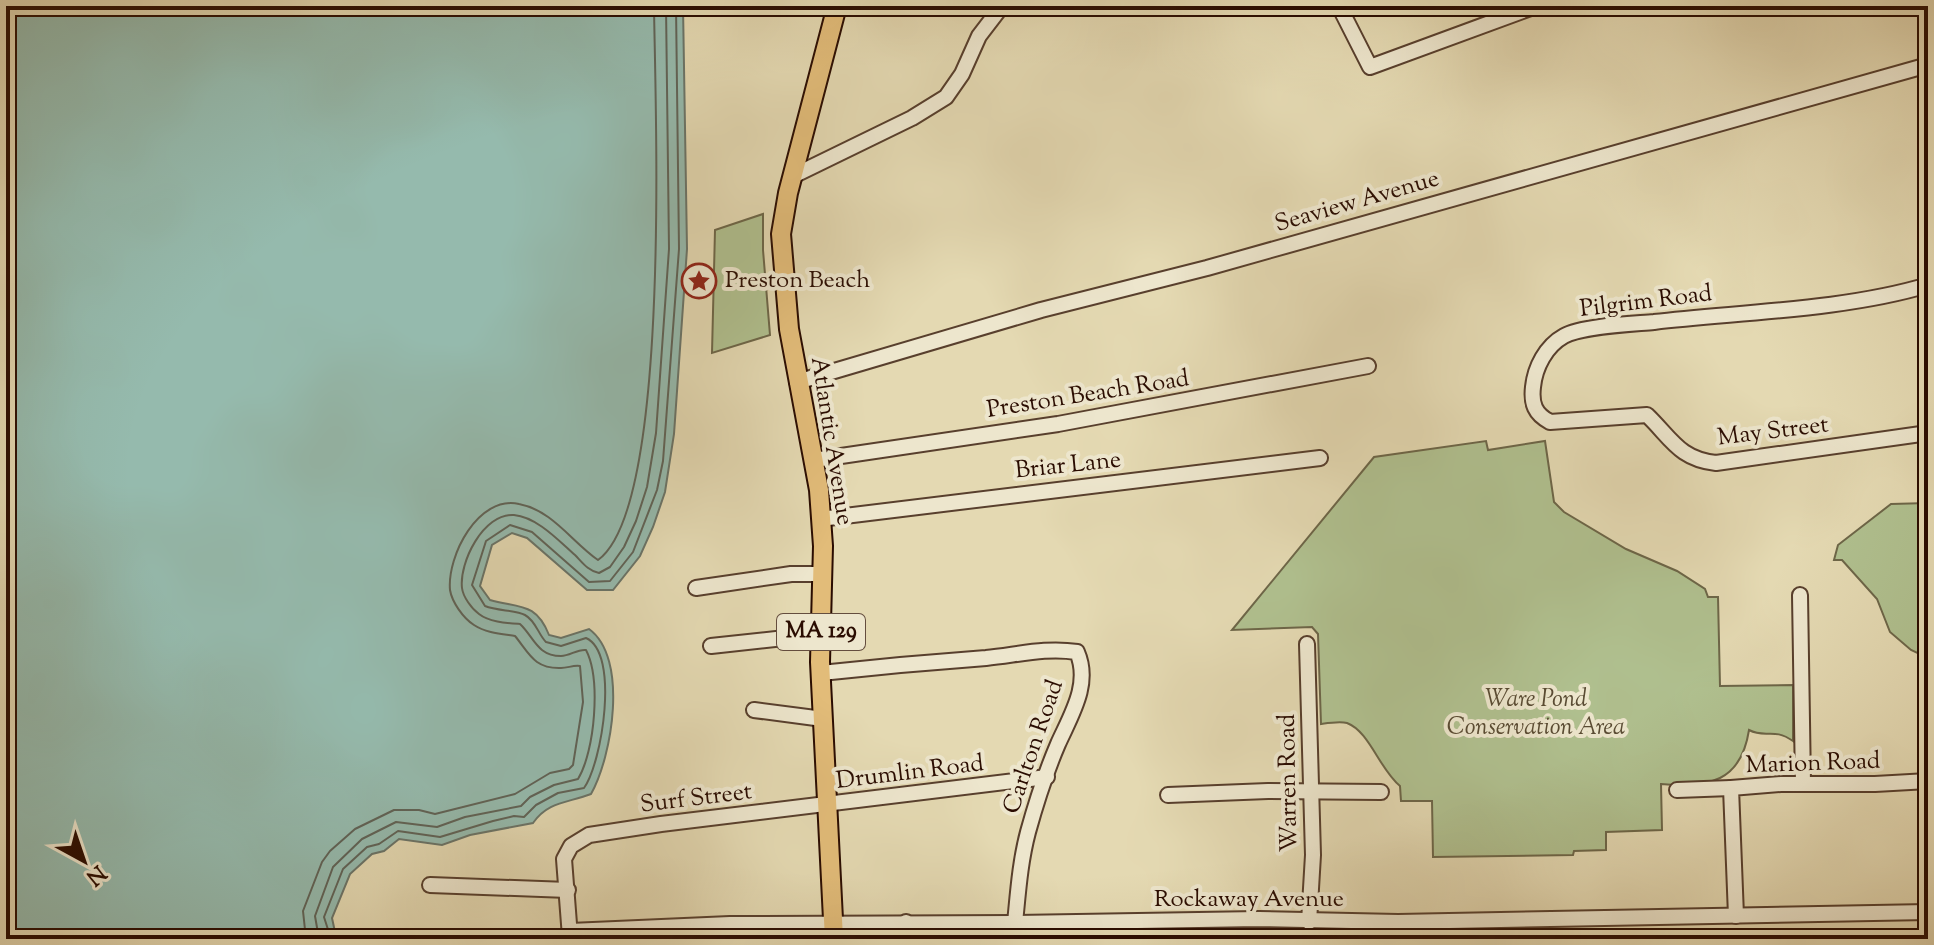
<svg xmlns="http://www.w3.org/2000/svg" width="1934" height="945" font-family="'Sorts Mill Goudy',serif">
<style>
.green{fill:#b0c08f;stroke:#6d6648;stroke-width:2}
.water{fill:#95baad;stroke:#6a7468;stroke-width:2}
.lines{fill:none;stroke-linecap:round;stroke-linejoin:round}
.shore{stroke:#606357;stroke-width:2}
.minor-casing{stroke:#583f2d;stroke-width:18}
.major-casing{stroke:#2a0c01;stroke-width:22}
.minor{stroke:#ede6cd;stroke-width:14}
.major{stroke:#e2bc79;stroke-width:18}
.labels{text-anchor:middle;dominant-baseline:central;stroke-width:8;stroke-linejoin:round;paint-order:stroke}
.shield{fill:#ede6cd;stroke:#644d3e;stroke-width:2}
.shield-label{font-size:22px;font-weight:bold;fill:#2a0c01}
.street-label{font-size:24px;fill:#2a0c01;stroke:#ede6cd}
.poi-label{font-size:24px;fill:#2a0c01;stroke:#ede6cd;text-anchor:start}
.park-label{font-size:24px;font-style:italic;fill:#594b33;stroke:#ede6cd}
</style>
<rect width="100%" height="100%" fill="#e4d9b2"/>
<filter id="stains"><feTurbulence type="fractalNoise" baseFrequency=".0025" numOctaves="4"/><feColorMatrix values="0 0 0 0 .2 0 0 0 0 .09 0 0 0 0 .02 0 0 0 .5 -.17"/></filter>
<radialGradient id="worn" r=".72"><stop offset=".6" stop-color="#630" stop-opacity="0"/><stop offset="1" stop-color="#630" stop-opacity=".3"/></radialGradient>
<g class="green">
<path d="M763,214V250L770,335L712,353L715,230Z"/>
<path d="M1486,441L1488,450L1545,441L1554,502L1564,512L1626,549L1677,571L1705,589L1708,597H1718L1720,686L1793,685V741C1773,727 1766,739 1749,730C1741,782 1709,788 1661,784L1662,830L1606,832V850L1574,851L1573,855L1433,857L1432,801H1401L1400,786C1380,770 1369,731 1347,723C1340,721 1328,723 1321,724L1318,634L1312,627L1232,630L1374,457Z"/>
<path d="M1928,503V658L1911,650L1890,632L1877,599L1842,560H1834L1838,545L1891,504Z"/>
</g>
<path class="water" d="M6,6H683L687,249L674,434L665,492L653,527L640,556L613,590H587L527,538L512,533L492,545L480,586L490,600C519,608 536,602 549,635L561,638L589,629C629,658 612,757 591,794C568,803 548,801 533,823L470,835L442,845L399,839L384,851L372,854L350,874L332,918L335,932L342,939H6Z"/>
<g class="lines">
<g class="shore">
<path d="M306,939L303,911L322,862L330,851L355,829L394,810H419L435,814L515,794L550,773L569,769L573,765L583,702L580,666C573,665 568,668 561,668C534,669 529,653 515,636C502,634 486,633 474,625C463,618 452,602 450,590C447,556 478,495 519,504C552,510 572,542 598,560C672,507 655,102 654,6"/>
<path d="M319,939L315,916L333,867L362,839L396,822L437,827L465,817L521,806L530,797L554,785L578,779C595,751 601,679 586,650C577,649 570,656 561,656C537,656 534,637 520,624C507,623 489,622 479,614C472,609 463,597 462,588C459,563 483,513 514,515C537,517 559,541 575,555C582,562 588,571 599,573L610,567L624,547L636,521L647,487L656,433L669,249L666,6"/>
<path d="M331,939L324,917L343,869L367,847L379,844L398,831L440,837L493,821L514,816L524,817L536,805L558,793L584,788C602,763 620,653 586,638L561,646L546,642C538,634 536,621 525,615C516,610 497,611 485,606L472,585L486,541L510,525L532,532L589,582L610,581L633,552L657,490L663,461L679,249L676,6"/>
</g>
<g class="minor-casing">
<g id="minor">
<path d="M1339,6L1370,67L1536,6"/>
<path d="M793,176L912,118L946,97L962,74L979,36L1002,6"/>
<path d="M1928,285C1845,310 1741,312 1654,322C1632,324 1582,326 1564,336C1546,346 1535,367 1533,387C1531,404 1535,414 1550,422L1647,415C1671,438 1679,459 1716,463L1928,433"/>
<path d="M797,382L1041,310L1207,268L1928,65"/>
<path d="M814,460L1058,424L1368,366"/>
<path d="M820,519L1320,458"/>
<path d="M696,588L791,574H822"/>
<path d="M1800,595L1803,784"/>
<path d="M1307,644L1313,855L1309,922"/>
<path d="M711,646L821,634"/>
<path d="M821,673C876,667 931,662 986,658C1017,655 1046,647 1077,652C1091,684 1071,715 1058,744C1046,772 1036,803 1028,832C1020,862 1018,893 1015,923"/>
<path d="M754,710L823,719"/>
<path d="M1677,790L1731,788"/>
<path d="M1168,795L1268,791L1381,792"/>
<path d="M430,885L568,890"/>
<path d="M1736,916L1731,788L1781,784H1875L1928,781"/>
<path d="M570,931L730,924L1015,923L1259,919L1398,922L1928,912"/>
<path d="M570,937L564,859L571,846L589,835L661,824L1047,777"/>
<path d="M905,939L906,922"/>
<path d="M1397,939L1398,922"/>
</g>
</g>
<g class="major-casing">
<path id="major" d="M834,939L820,662L823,546L819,490L789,329L781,234L788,193L837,6"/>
</g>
<use href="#minor" class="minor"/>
<use href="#major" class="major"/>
</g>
<defs>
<g id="sight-ring" transform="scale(1.8)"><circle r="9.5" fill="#ede6cd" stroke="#8f2418" stroke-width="1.5"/><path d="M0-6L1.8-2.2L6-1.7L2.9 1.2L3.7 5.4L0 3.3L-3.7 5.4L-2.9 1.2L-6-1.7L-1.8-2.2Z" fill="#8f2418"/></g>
</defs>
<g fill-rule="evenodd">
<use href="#sight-ring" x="699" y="281"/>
</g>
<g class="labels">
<rect class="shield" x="777" y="614" width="88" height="36" rx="6"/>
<g class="shield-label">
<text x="821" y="632">MA 129</text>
</g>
<g class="street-label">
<text transform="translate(1357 202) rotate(-16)">Seaview Avenue</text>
<text transform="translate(1646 302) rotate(-7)">Pilgrim Road</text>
<text transform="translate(1088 395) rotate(-9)">Preston Beach Road</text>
<text transform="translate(1773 432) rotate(-7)">May Street</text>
<text transform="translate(831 441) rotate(81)">Atlantic Avenue</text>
<text transform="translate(1068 466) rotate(-6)">Briar Lane</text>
<text transform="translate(1034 747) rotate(-71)">Carlton Road</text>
<text transform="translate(1813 764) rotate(-2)">Marion Road</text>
<text transform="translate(910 773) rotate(-7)">Drumlin Road</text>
<text transform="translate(1289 783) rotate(-91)">Warren Road</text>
<text transform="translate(696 799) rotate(-7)">Surf Street</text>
<text x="1249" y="900">Rockaway Avenue</text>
</g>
<g class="poi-label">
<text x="725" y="281">Preston Beach</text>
</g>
<g class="park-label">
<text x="1536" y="700">Ware Pond<tspan x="1536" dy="28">Conservation Area</tspan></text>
</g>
</g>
<rect width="1934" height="945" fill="none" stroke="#e4d9b2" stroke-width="32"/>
<rect x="8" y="8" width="1918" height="929" fill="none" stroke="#2a0c01" stroke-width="4"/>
<rect x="16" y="16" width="1902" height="913" fill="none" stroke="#2a0c01" stroke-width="2"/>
<g transform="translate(84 861) rotate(140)" stroke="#ede6cd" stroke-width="6" paint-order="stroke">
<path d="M0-6L14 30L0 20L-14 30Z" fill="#2a0c01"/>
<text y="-12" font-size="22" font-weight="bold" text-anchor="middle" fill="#2a0c01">N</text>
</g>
<rect width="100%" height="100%" filter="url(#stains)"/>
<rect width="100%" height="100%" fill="url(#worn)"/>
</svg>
